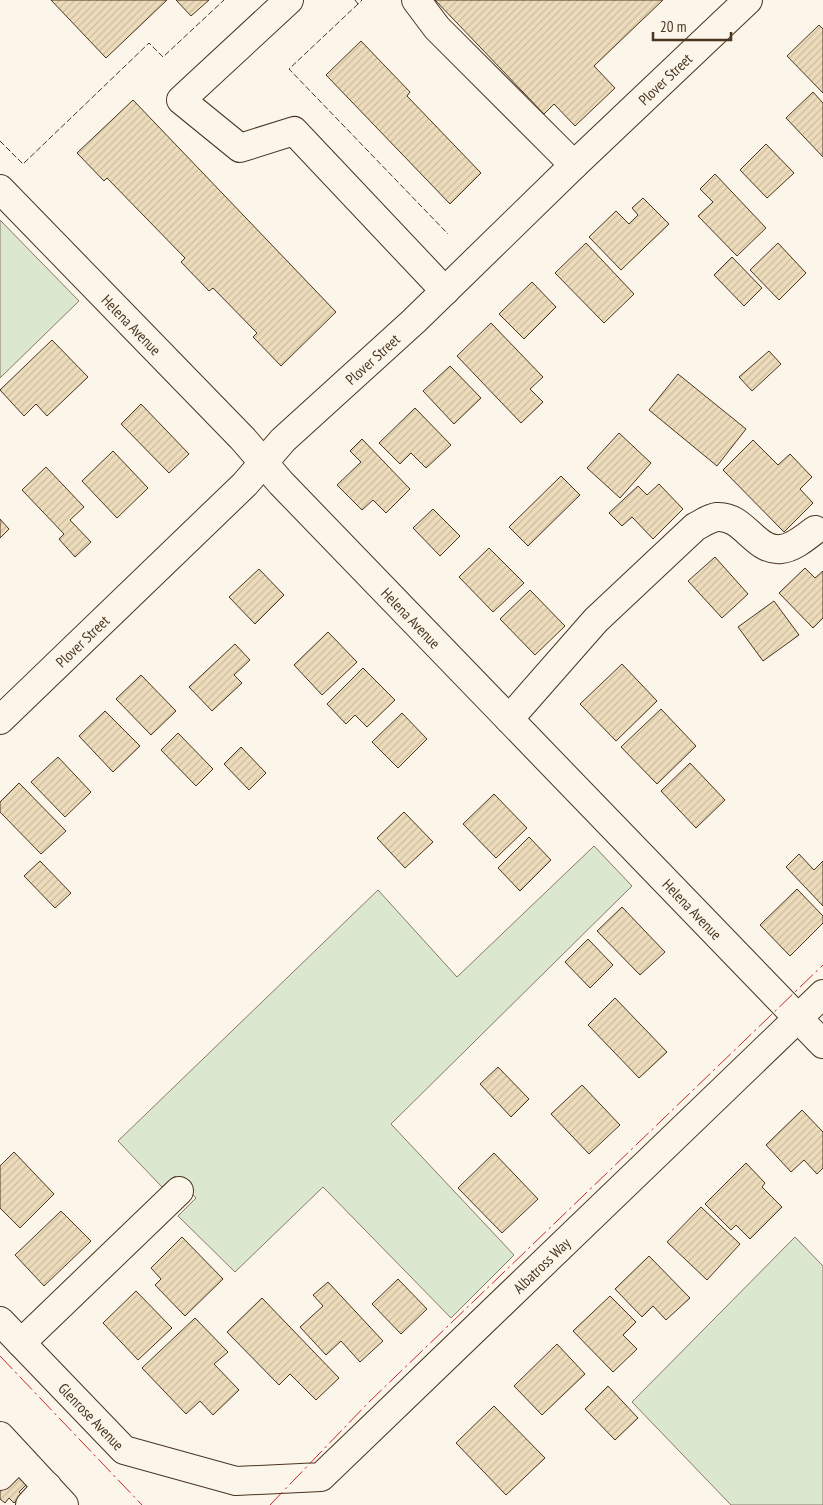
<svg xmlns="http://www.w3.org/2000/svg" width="823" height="1505" font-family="'PT Sans Narrow',sans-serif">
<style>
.green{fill:#dce7d0;stroke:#887966}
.building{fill:url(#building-hatch);stroke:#4a3520}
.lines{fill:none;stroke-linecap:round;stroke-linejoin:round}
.minor-casing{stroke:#4a3520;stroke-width:30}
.minor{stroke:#fbf6e9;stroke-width:28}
.fence{stroke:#4a3520;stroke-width:1;stroke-dasharray:6 2.5;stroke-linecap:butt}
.power{stroke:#c62828;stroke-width:1;stroke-dasharray:18 4 2.5 4;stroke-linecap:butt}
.labels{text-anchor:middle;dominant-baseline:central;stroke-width:4;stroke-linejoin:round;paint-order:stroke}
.street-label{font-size:15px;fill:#4a3520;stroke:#fbf6e9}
</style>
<defs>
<pattern id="building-hatch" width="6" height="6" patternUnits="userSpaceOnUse" patternTransform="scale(1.25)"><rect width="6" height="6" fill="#ecdcbc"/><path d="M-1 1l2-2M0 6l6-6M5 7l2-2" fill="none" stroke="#ccbda1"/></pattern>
</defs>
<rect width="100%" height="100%" fill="#fbf6e9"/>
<g class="green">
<path d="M0,220L79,301L0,378Z"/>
<path d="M594,846L632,886L391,1124L514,1255L451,1318L323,1187L235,1272L178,1216L196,1198L175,1176L162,1187L118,1141L378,890L457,977Z"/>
<path d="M795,1237L823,1266V1505H731L632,1402Z"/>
</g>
<g class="building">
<path d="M51,0H167L106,58Z"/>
<path d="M176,0H209L191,16Z"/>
<path d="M435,0H663L594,66L615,88L575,126L554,104L544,114Z"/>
<path d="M819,25L823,29V93L787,56Z"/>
<path d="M361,41L410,92L407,96L481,173L450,204L326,75Z"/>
<path d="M813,92L823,103V157L786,118Z"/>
<path d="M133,100L336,312L281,366L253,337L257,333L213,288L209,291L181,262L185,258L107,178L104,181L77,153Z"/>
<path d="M766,144L794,173L767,198L740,170Z"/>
<path d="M715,174L766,228L737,256L698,216L713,202L700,189Z"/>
<path d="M643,198L669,224L621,270L589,237L616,211L629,224L638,215L632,208Z"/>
<path d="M586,243L634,294L604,323L555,273Z"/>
<path d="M778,243L806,273L779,300L750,270Z"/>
<path d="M732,257L762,288L744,306L714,275Z"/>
<path d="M532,282L556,307L524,339L499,314Z"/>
<path d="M491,323L543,377L530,389L543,402L521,423L457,356Z"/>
<path d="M52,340L88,377L47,416L36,404L24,416L0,390Z"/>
<path d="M769,351L781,364L752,391L739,377Z"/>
<path d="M450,366L481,398L454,424L423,391Z"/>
<path d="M678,374L746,429L717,466L649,410Z"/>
<path d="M141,404L189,454L169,473L121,424Z"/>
<path d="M415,408L451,445L426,468L411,453L400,464L379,443Z"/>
<path d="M619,433L651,463L620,498L587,468Z"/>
<path d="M362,439L410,489L386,513L373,500L362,510L337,485L361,462L350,451Z"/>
<path d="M753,440L778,465L790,454L812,477L800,489L813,503L784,532L723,470Z"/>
<path d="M113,451L148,488L117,518L82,481Z"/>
<path d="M46,467L84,507L70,520L91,542L75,557L59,539L64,534L22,490Z"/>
<path d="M561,476L580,495L528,546L509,527Z"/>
<path d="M659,484L683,509L653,539L632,517L622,526L609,513L638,486L647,495Z"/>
<path d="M433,509L460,536L440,556L413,528Z"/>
<path d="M0,519L9,529L0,538Z"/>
<path d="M489,548L524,583L493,612L459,577Z"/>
<path d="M715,557L748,594L722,618L688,581Z"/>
<path d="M805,568L815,578L823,571V618L813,628L779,593Z"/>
<path d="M259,569L284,595L255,624L229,597Z"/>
<path d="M530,590L565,626L535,655L500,619Z"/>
<path d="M774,601L799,635L763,661L738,627Z"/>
<path d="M328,632L357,662L322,695L294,665Z"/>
<path d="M235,644L250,660L234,675L242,683L212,711L189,687Z"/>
<path d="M622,664L657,701L616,741L580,704Z"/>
<path d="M363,668L395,700L367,727L355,715L346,724L327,704Z"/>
<path d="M141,675L176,711L151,735L116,699Z"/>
<path d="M661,709L696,746L657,784L621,747Z"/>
<path d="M105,711L140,746L113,772L79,736Z"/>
<path d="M402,713L427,739L398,768L372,742Z"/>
<path d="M178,733L213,769L196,786L161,750Z"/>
<path d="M241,747L266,773L249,790L224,764Z"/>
<path d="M58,757L91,792L65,817L31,782Z"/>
<path d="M690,763L725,800L696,828L661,791Z"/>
<path d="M19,783L66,831L41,854L0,812V802Z"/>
<path d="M494,794L527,828L496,858L463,824Z"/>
<path d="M404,812L433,842L405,868L377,838Z"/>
<path d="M529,837L551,860L520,891L498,868Z"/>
<path d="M799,854L814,870L823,861V906L786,867Z"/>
<path d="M40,861L71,893L55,908L24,876Z"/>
<path d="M797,889L823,916V923L790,956L760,925Z"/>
<path d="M622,907L665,952L640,975L597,931Z"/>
<path d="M588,939L613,965L590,988L565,962Z"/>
<path d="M615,998L667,1052L639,1078L588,1025Z"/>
<path d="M498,1067L529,1099L511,1117L480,1084Z"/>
<path d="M582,1085L620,1125L589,1154L551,1114Z"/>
<path d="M802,1110L823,1132V1168L817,1174L804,1160L791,1172L766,1145Z"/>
<path d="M14,1152L54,1194L20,1228L0,1208V1166Z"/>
<path d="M494,1153L538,1199L502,1233L458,1188Z"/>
<path d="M746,1163L765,1183L762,1187L782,1207L750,1239L736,1225L731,1230L705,1204Z"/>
<path d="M701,1207L740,1244L707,1280L667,1242Z"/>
<path d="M61,1211L91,1241L44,1286L15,1255Z"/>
<path d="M182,1237L223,1279L185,1316L155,1285L161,1279L151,1268Z"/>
<path d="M649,1256L690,1298L666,1320L653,1306L642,1317L615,1289Z"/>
<path d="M398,1279L427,1309L401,1334L372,1304Z"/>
<path d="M328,1282L383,1341L360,1362L341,1341L326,1355L300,1327L323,1306L313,1295Z"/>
<path d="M136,1291L172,1328L138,1360L103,1323Z"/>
<path d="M610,1296L636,1322L623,1335L637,1349L613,1372L573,1331Z"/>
<path d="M262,1298L339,1378L316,1400L290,1374L279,1385L227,1332Z"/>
<path d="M195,1318L228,1352L214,1364L239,1390L213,1415L200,1401L186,1414L142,1368Z"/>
<path d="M557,1344L585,1374L542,1415L514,1386Z"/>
<path d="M608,1386L638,1418L615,1440L585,1409Z"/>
<path d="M494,1406L545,1458L506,1495L456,1443Z"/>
<path d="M17,1464L27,1484L19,1492L22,1495L14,1503L9,1498L5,1503L0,1499V1480Z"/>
</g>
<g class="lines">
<g class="minor-casing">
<g id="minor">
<path d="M289,0L181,100L240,148L294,131L445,291"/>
<path d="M416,0L437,28L574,165"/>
<path id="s1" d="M0,189L243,439L281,483L823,1044"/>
<path d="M509,719L596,620L695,527C701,524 709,518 717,517C744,515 755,552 781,549C793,548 806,537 815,530"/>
<path id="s2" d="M0,720L245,484L283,440L414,321L574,165L748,0"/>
<path id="s3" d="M0,1321L124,1450L236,1481L321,1477L823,994"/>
<path d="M21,1343L179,1191"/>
<path d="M0,1436L64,1505"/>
<path d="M0,1476L19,1457"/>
<path d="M30,1505L47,1486"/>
</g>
</g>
<use href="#minor" class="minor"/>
<g class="fence">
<path d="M355,0L358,4L362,0"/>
<path d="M358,4L289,69L448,234"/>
<path d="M0,141L23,164L149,43L163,57L224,0"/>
</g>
<g class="power">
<path d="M0,1356L142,1505"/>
<path d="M270,1505L369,1402L823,965"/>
</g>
</g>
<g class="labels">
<g class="street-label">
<text stroke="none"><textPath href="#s2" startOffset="924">Plover Street</textPath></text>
<text stroke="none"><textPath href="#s1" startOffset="189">Helena Avenue</textPath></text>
<text stroke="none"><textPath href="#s2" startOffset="519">Plover Street</textPath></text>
<text stroke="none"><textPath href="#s1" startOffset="594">Helena Avenue</textPath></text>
<text stroke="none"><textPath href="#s2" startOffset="114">Plover Street</textPath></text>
<text stroke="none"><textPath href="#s1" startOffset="999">Helena Avenue</textPath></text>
<text stroke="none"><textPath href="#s3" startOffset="686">Albatross Way</textPath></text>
<text stroke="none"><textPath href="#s3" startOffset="132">Glenrose Avenue</textPath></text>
</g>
</g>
<path d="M653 32v8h78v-8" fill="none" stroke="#4a3520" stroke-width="2.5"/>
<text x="660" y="32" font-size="15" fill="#4a3520" stroke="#fbf6e9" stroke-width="4" paint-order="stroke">20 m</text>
</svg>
